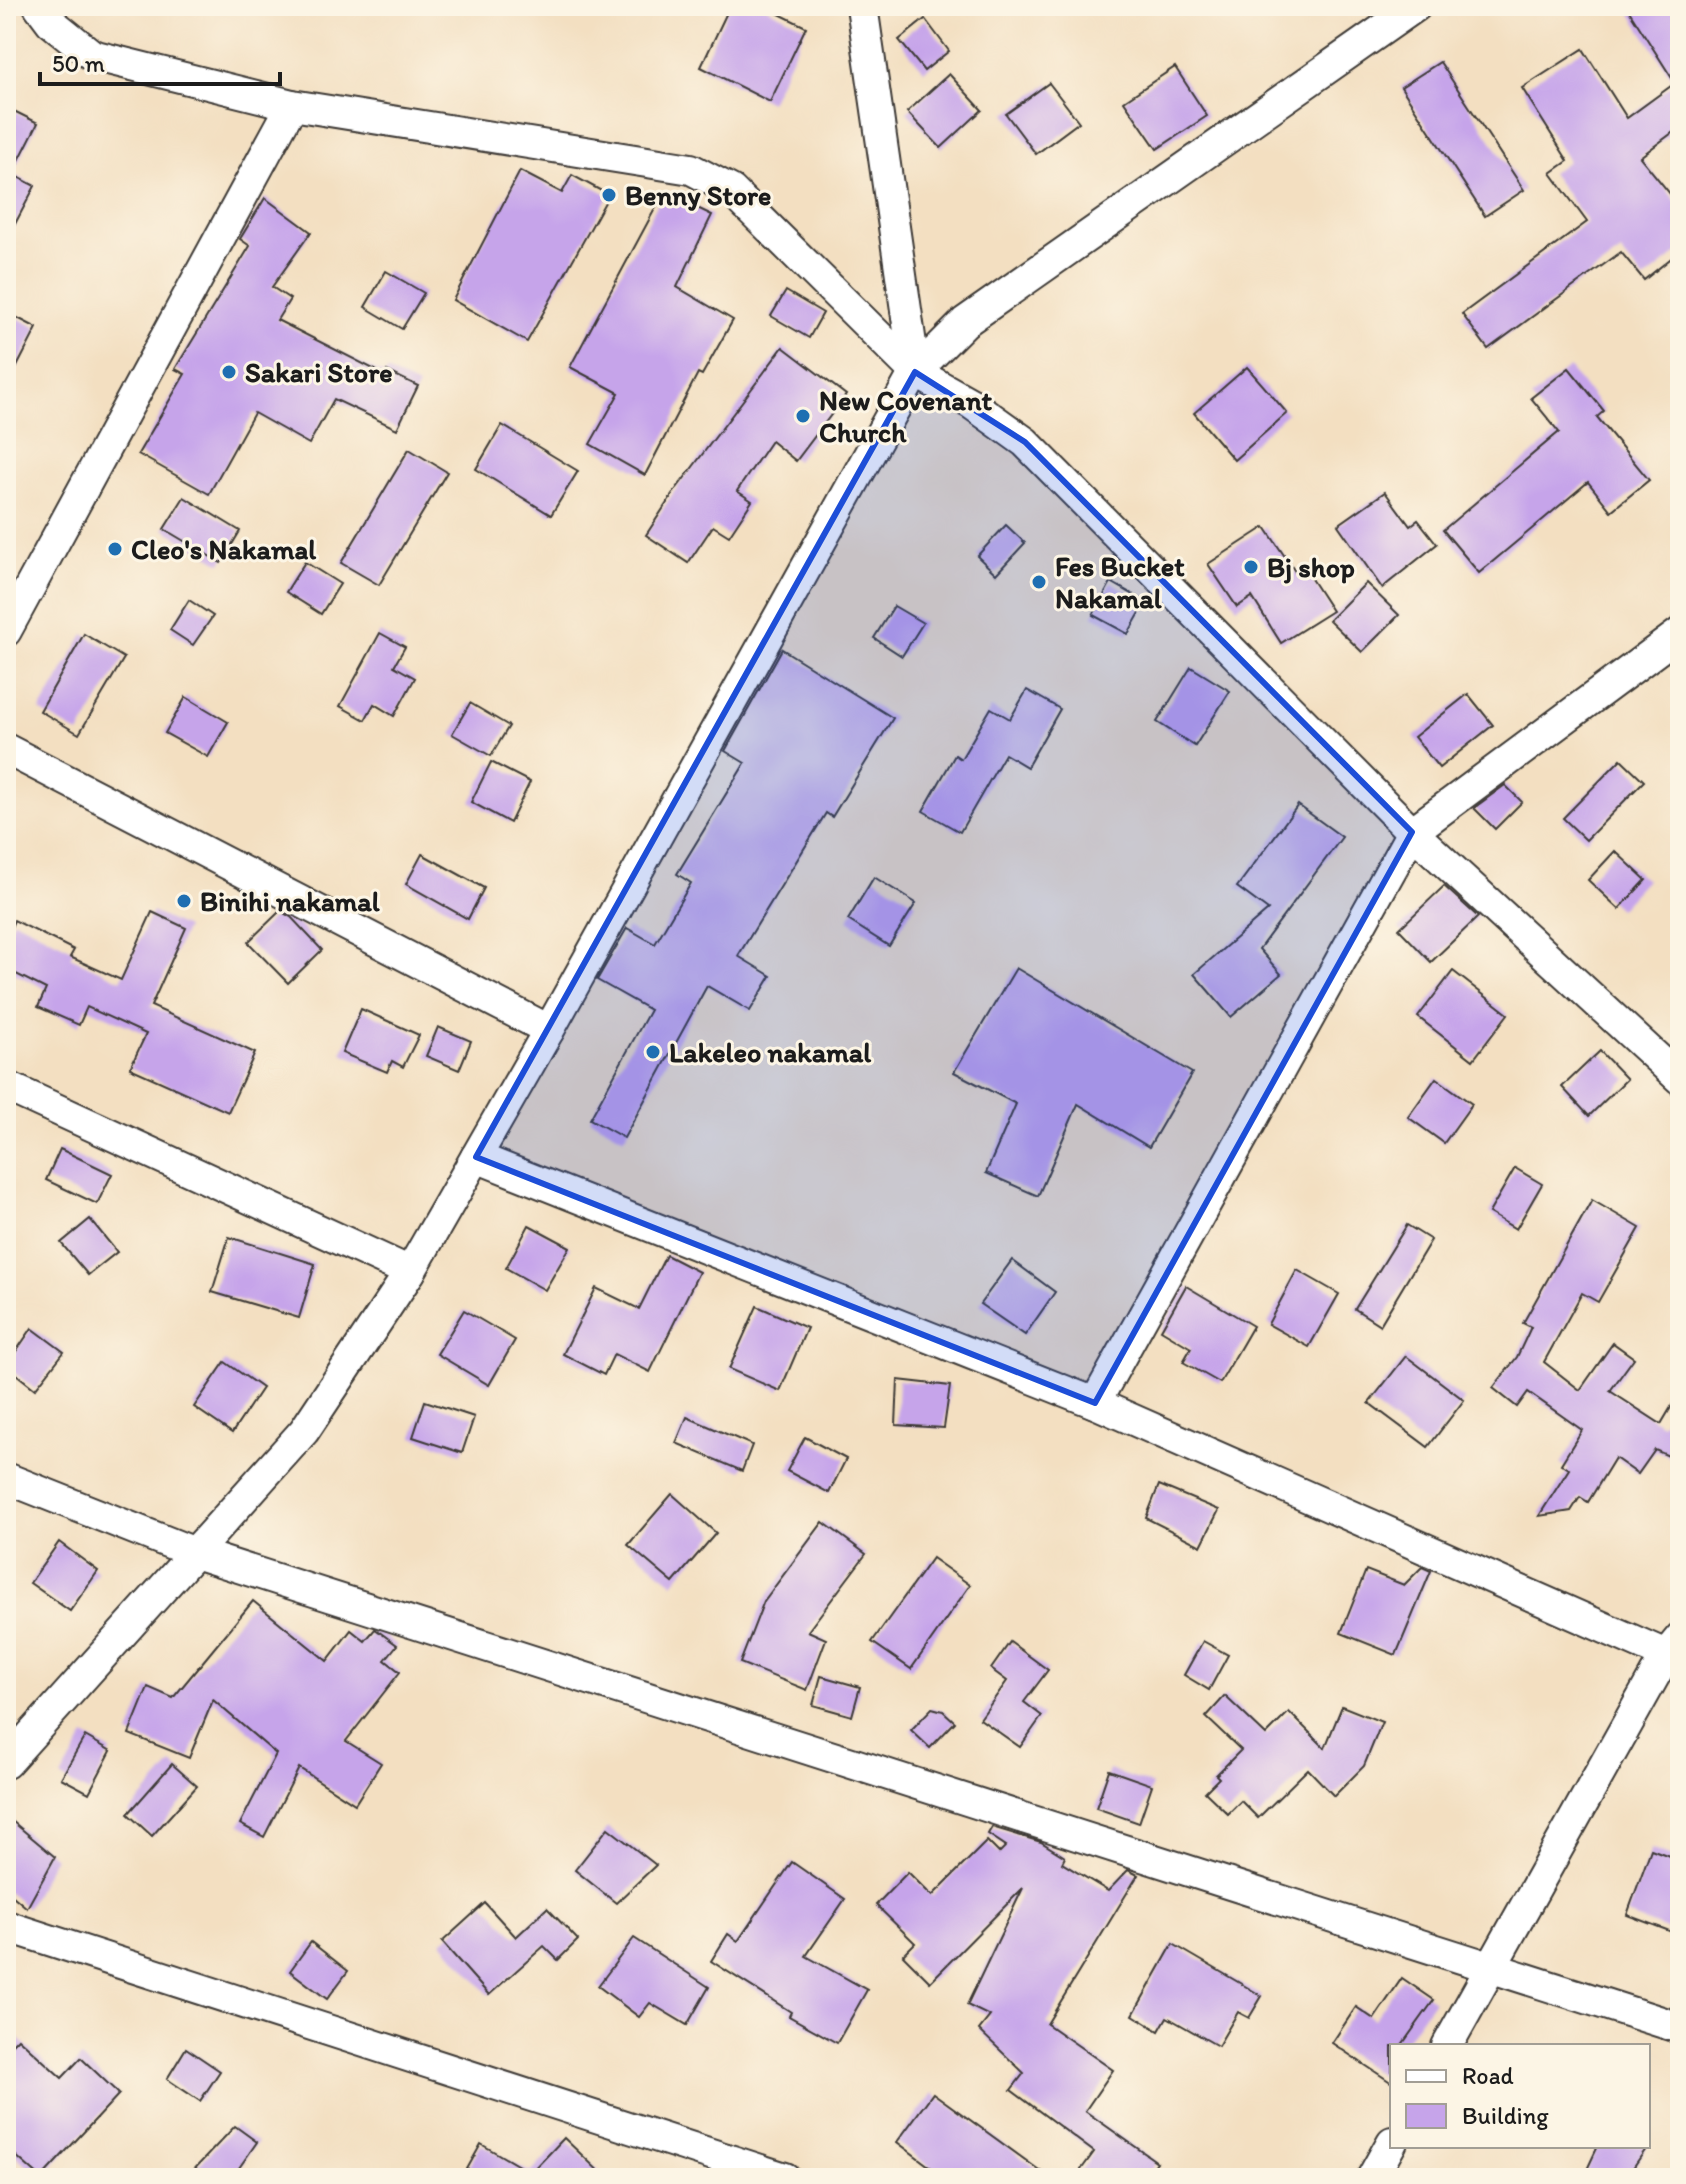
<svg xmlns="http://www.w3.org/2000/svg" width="1686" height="2184" font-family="Itim,sans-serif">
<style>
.building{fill:#c6a4ea}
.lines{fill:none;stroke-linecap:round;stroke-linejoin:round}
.street-casing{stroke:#3c3935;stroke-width:34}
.street{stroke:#fff;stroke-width:30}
.marked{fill:#1d4ed8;fill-opacity:0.2;stroke:#1d4ed8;stroke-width:6;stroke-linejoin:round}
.poi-dot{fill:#1f6fb2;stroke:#fcf5e5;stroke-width:3}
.labels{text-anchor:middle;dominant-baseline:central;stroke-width:6;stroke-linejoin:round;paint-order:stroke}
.poi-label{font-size:28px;font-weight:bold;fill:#1c1c1c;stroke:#fcf5e5;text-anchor:start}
</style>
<rect width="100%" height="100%" fill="#fcf5e5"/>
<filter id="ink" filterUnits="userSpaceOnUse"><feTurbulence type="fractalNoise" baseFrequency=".0125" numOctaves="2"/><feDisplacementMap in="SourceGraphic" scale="16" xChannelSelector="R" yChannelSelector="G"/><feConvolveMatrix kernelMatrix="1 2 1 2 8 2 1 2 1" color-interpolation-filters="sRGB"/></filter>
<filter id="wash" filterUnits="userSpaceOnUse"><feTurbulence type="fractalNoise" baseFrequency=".006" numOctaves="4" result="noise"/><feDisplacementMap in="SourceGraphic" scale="32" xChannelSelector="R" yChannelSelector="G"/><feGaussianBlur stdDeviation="1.8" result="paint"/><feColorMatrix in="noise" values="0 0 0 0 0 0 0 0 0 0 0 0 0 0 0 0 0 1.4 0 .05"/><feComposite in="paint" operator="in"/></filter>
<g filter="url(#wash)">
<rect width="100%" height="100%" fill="#f3dfc1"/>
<g id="blocks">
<g class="building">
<path d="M730,6H763L806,27L770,102L701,67Z"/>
<path d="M1626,6H1680V127L1640,157L1680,206V251L1644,280L1621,252L1488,349L1462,314L1587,222L1551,173L1568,161L1522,88L1583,49L1627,118L1675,83Z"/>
<path d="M925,19L949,51L924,71L899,40Z"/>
<path d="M1440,62L1524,190L1485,216L1401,87Z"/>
<path d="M1175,67L1207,116L1157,149L1124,101Z"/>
<path d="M949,74L982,110L941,148L907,112Z"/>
<path d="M1049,83L1079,122L1036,154L1006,114Z"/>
<path d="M6,107L38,123L12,174L35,186L6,241Z"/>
<path d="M520,171L562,193L572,175L609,195L527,342L453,300Z"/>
<path d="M664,192L712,215L677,287L733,320L702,375L698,373L645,475L590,444L619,393L570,367Z"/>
<path d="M265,198L311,232L272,287L290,299L277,320L385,375L387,371L418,386L397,429L334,399L309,444L254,413L209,494L138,454L185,374L175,369L250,246L240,239Z"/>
<path d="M386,271L424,293L402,329L365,307Z"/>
<path d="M786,291L823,313L809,338L771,316Z"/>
<path d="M6,312L37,328L6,388Z"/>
<path d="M783,347L846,395L796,461L771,441L737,491L752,501L729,536L713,526L688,563L646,535L674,492Z"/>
<path d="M1247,367L1287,413L1234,460L1194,413Z"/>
<path d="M1569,368L1604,411L1597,417L1649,480L1611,511L1588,482L1479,573L1443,530L1559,432L1531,398Z"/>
<path d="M502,425L578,471L551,515L476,469Z"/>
<path d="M409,449L447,472L379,585L341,563Z"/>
<path d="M1385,492L1410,526L1418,520L1437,544L1382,588L1338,525Z"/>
<path d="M184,497L240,531L221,563L164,529Z"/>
<path d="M1006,525L1025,543L996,574L977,556Z"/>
<path d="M1265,527L1296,573L1304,568L1332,611L1281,643L1252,597L1237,607L1208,564Z"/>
<path d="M305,562L340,584L321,614L286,592Z"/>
<path d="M1111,582L1146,602L1128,634L1093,615Z"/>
<path d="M1366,583L1399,615L1362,652L1329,620Z"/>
<path d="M189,600L213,616L193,645L170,630Z"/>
<path d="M894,606L923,623L902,656L874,638Z"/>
<path d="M380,633L405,647L394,666L415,678L394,716L374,704L365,720L340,706Z"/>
<path d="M84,634L124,658L79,734L40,711Z"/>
<path d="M782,649L893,718L832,817L826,813L738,956L771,976L750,1011L707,986L624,1138L590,1119L650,1010L597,980L627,928L655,944L691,883L677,874L745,763L725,751Z"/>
<path d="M1191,667L1230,691L1195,746L1157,722Z"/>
<path d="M1027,690L1060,709L1027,767L1005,754L960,832L923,811L955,755L961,759L991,708L1010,719Z"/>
<path d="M1468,694L1493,725L1439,768L1414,737Z"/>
<path d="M186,697L228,722L208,757L165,733Z"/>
<path d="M470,703L509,726L491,756L452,734Z"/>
<path d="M1621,759L1644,781L1586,840L1563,818Z"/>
<path d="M491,762L530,782L510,823L471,802Z"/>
<path d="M1505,785L1522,802L1495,829L1474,808Z"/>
<path d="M1298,805L1342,837L1259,949L1281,974L1231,1017L1194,974L1268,910L1237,887Z"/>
<path d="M1615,851L1646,880L1619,909L1588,880Z"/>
<path d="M422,854L484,888L468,919L406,884Z"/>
<path d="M874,877L916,903L889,946L848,920Z"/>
<path d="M1444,886L1478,917L1431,962L1399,929Z"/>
<path d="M280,911L291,917L322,950L288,983L248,942Z"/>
<path d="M152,912L186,928L151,1006L255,1053L228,1112L130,1068L146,1034L87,1007L79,1025L38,1007L46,989L6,969V939L14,920L74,950L70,957L121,980Z"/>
<path d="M1016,968L1192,1073L1149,1147L1078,1104L1038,1196L986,1173L1016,1104L954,1072Z"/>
<path d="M1453,971L1508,1014L1473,1060L1418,1017Z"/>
<path d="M361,1009L419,1035L403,1067L392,1061L387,1072L342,1053Z"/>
<path d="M438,1027L471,1041L459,1070L426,1056Z"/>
<path d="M1600,1051L1627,1079L1589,1116L1562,1087Z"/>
<path d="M1436,1078L1472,1104L1444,1143L1408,1117Z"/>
<path d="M60,1149L112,1174L97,1204L46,1180Z"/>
<path d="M1515,1168L1542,1184L1516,1229L1489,1213Z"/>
<path d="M1592,1200L1640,1228L1598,1302L1582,1293L1544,1362L1580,1390L1613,1343L1634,1358L1610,1391L1661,1424L1680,1392V1461L1655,1450L1638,1474L1615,1458L1588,1502L1580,1497L1571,1511L1539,1516L1569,1469L1561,1464L1582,1430L1528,1392L1517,1407L1493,1388L1517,1357L1531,1327L1523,1323Z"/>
<path d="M90,1219L117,1252L88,1275L61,1243Z"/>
<path d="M529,1225L570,1247L545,1290L506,1268Z"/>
<path d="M1407,1225L1431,1240L1380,1325L1355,1309Z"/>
<path d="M229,1237L315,1264L299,1318L212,1292Z"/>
<path d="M666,1255L699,1272L650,1372L614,1354L604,1375L563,1354L596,1288L639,1309Z"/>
<path d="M1012,1260L1055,1292L1025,1335L980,1304Z"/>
<path d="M1297,1270L1339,1294L1309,1347L1268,1324Z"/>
<path d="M1186,1286L1253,1326L1220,1383L1183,1362L1191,1348L1161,1330Z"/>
<path d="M757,1306L807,1328L780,1391L729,1369Z"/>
<path d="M464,1310L515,1340L489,1385L437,1354Z"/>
<path d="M32,1328L64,1352L35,1389L6,1366Z"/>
<path d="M1406,1356L1464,1400L1428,1447L1369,1403Z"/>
<path d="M225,1362L262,1388L232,1433L194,1407Z"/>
<path d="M898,1380L950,1386L944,1428L896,1425Z"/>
<path d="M425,1401L474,1417L462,1453L413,1437Z"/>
<path d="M687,1417L752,1445L742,1471L676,1443Z"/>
<path d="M805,1437L846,1459L829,1493L787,1471Z"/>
<path d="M1159,1485L1219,1510L1201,1546L1146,1518Z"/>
<path d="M672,1494L716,1533L673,1583L628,1545Z"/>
<path d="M823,1522L866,1554L808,1631L826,1639L807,1690L740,1663L764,1601Z"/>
<path d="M59,1542L98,1571L70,1611L30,1583Z"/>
<path d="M932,1558L970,1585L911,1669L872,1642Z"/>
<path d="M1422,1567L1431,1571L1396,1655L1341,1633L1366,1570L1404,1585Z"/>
<path d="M253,1601L327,1661L351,1630L365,1641L375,1629L378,1631L397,1645L385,1660L400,1672L346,1741L381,1763L355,1804L299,1768L264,1837L240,1824L276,1754L213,1700L189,1758L129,1734L148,1687L173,1698Z"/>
<path d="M1203,1641L1228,1655L1209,1690L1184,1675Z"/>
<path d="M1010,1642L1048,1670L1024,1702L1042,1716L1020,1747L980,1719L1007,1681L991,1669Z"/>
<path d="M821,1676L860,1687L852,1716L813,1705Z"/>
<path d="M1225,1696L1266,1735L1289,1712L1325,1748L1342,1706L1382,1722L1364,1766L1334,1796L1308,1769L1258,1818L1241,1801L1228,1814L1205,1792L1219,1778L1216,1775L1241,1750L1206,1717Z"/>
<path d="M932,1708L943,1711L955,1722L930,1748L911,1730Z"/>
<path d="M85,1736L111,1751L89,1793L61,1778Z"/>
<path d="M172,1764L197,1786L152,1836L128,1814Z"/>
<path d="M1109,1770L1152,1785L1139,1823L1096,1808Z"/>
<path d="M6,1816L55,1857L27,1908L6,1890Z"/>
<path d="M992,1827L1041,1842L1065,1857L1062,1863L1108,1891L1128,1870L1138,1875L1047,2024L1113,2070L1085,2111L1157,2162L1145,2178H1075L1094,2152L1011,2090L1024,2073L979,2030L990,2016L967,2005L1023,1888L930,1982L903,1955L915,1943L876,1905L908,1872L932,1896L987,1841L999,1853L1006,1846L988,1834Z"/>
<path d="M608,1828L656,1865L616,1903L575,1870Z"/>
<path d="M1651,1849L1680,1860V1935L1627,1915Z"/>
<path d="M792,1862L845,1899L806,1956L867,1990L837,2043L789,2016L791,2012L711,1961L728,1934L738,1941Z"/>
<path d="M485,1903L516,1937L547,1908L578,1940L558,1960L544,1946L489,1995L442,1942Z"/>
<path d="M634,1938L709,1987L687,2025L650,2003L639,2017L598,1986Z"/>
<path d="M311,1942L348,1971L327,1999L290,1971Z"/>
<path d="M1173,1944L1262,1996L1249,2018L1238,2012L1218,2046L1167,2017L1159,2031L1133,2015Z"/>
<path d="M1402,1978L1434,2000L1401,2046H1392V2083L1332,2043L1356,2007L1374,2019Z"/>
<path d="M18,2038L62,2078L81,2058L119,2094L41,2178L6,2147V2050Z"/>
<path d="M186,2048L220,2071L200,2101L167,2079Z"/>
<path d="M933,2093L1050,2178H945L897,2142Z"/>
<path d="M235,2126L257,2142L232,2178H186Z"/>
<path d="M564,2138L606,2178H462L481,2144L531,2173Z"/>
<path d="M1598,2146H1648L1626,2178H1583Z"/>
</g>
</g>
</g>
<g filter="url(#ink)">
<use href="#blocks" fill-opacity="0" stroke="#3c3935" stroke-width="2"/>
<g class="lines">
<g class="street-casing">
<g id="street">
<path d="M39,6L51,22L92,55L292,105L691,169L731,190L915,372L972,404L1025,442L1412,832L1680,1079"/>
<path d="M862,6L915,372"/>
<path d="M6,631L292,105"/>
<path d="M6,749L549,1030"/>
<path d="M6,1086L410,1272"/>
<path d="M476,1157L1095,1403L1666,1655"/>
<path d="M1095,1403L1412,832L1680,633"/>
<path d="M6,1478L195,1553L1680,2028"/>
<path d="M6,1763L304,1431L410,1272L549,1030L915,372L965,322L1416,6"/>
<path d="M6,1926L785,2178"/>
<path d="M1447,2046L1666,1655L1680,1638"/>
<path d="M1372,2178L1392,2142"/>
</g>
</g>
<use href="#street" class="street"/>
</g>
</g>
<path class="marked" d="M915,372L1025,442L1412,832L1095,1403L476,1157Z"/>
<g class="poi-dot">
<circle cx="609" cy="195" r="8"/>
<circle cx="229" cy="372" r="8"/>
<circle cx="803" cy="416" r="8"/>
<circle cx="115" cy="549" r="8"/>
<circle cx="1251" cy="567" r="8"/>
<circle cx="1039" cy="582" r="8"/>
<circle cx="184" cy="901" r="8"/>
<circle cx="653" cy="1052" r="8"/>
</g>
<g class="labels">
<g class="poi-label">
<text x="625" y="195">Benny Store</text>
<text x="245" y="372">Sakari Store</text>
<text x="819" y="400">New Covenant<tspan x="819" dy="32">Church</tspan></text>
<text x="131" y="549">Cleo's Nakamal</text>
<text x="1055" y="566">Fes Bucket<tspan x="1055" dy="32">Nakamal</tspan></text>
<text x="1267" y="567">Bj shop</text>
<text x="200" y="901">Binihi nakamal</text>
<text x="669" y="1052">Lakeleo nakamal</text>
</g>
</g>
<rect width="1686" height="2184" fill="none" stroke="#fcf5e5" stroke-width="32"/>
<rect x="1390" y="2044" width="260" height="104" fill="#fcf5e5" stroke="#a29e95" stroke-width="2"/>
<rect x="1406" y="2070" width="40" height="12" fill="#ffffff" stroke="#a29e95" stroke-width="2"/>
<text x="1462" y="2084" font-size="24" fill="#1c1c1c">Road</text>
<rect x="1406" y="2104" width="40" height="24" fill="#c6a4ea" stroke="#a29e95" stroke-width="2"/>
<text x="1462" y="2124" font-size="24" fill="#1c1c1c">Building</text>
<path d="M40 72v12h240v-12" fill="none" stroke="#1c1c1c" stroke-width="4"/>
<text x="52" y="72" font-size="24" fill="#1c1c1c" stroke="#fcf5e5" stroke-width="6" paint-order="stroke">50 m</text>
</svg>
